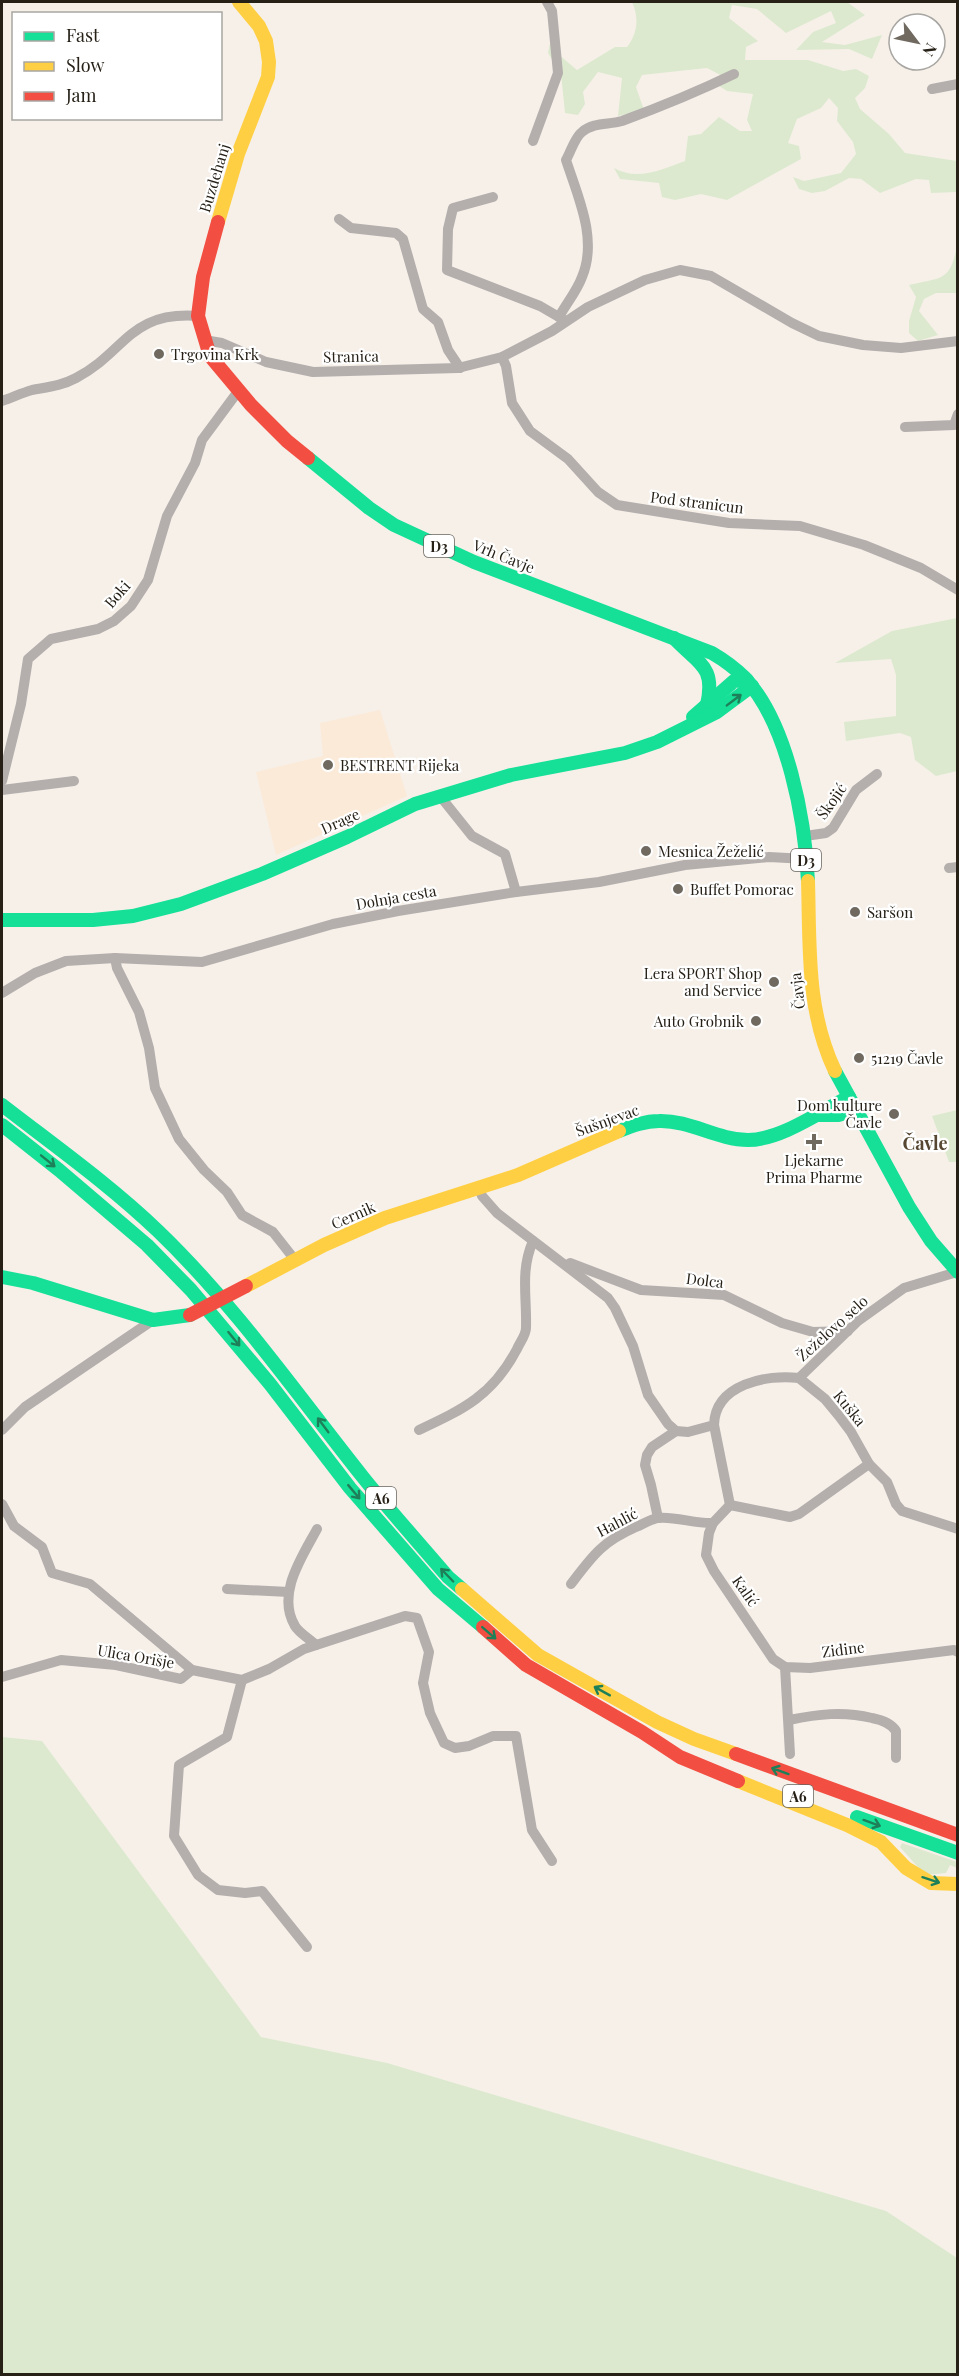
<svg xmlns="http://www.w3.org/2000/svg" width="959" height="2376" font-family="'Playfair Display',serif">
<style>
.built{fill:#fbead7}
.green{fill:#dce9cf}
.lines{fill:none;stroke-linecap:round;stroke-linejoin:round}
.street{stroke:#b4afad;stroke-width:10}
.fast{stroke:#16e098;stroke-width:14}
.slow{stroke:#ffcf43;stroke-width:14}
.jam{stroke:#f24e42;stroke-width:14}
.jam-bridge{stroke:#f24e42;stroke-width:14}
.oneway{stroke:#1e8058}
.poi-dot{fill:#6f6960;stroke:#fff;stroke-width:2}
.labels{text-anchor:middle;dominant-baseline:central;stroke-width:4.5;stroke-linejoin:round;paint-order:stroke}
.shield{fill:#fff;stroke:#67635d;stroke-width:1.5}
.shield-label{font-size:14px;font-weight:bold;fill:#262017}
.street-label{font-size:15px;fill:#262017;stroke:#fff}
.poi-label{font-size:15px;fill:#262017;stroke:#fff;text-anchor:start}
.quarter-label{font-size:18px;font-weight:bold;fill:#564632;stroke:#fff}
</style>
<rect width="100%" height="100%" fill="#f7f0e9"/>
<path class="built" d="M380,710L407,796L276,855L256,772L323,756L320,723Z"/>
<g class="green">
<path d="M632,2H847L865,15L822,42L845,45L882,35L872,59L849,49L796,50L813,32L836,23L831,11L786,33L757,9L732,5L729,18L758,41L746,47L745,60H808L843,71L856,69L869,76L865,88L855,98L860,109L889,134L905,153L957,161V192L931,193L929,180L916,179L880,193L861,179L849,178L825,191L812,193L799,189L793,177L804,181L841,173L856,154L853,142L837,121L838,108L829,98L821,108L797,119L788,143L799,146L801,159L727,200L701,194L675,200L662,197L659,183L620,179L614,168C637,181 661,170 685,161L688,136L701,134L719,117L740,131H752L747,120L753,94L727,91L716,84L728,79L707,68L642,75L636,87L644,110L618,116L622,78L598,72L583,92L585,104L578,115L565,113L561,74L548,53L553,29L558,54L577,70L615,47H627C638,33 639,17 632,2Z"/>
<path d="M957,246V293H936L924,299L919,311L938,335L918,341L909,333V321L916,297L909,285C942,277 950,282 957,246Z"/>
<path d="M957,618V771L936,776L915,760L911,737L900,733L846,741L844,722L896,716V675L891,659L835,663L892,631Z"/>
<path d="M957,1110V1162H949L932,1116Z"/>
<path d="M2,1737L42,1741L261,2037L387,2063L886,2211L957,2258V2374H2Z"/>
<path d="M902,1843L957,1862V1868L950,1865L946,1873L925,1875L900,1847Z"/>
</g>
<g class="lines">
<g class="street">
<path d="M932,89L958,84"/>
<path d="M533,141L558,73L552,11L547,2"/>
<path d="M493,197L453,208L448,229L447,270L540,306L564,320"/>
<path d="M339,219L351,228L396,233L403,239L423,309L438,322L448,350L460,368"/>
<path d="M559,317C566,304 577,291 582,277C598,239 578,197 566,160C571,151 575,137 582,132C594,122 608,125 622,121C660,107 697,92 734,74"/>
<path d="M204,340L222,343L266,362L313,372L458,368L502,357L552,331L588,307L645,280L680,270L711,276L792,323L819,336L863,345L901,348L958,341"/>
<path d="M502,357L506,366L512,403L530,431L568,459L598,492L617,505L729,523L800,526L864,545L921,568L958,590"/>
<path d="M2,401C12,398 21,393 32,390C48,387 61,386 76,378C126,352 129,311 198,316"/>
<path d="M905,427L954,425L958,414"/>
<path d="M2,781L21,704L28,659L51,639L98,629L114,621L131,606L148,580L167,516L195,463L202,440L239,390"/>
<path d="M2,790L74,781"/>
<path d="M440,796L472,836L505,854L516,892"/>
<path d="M805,836L826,833L833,828L856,790L877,774"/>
<path d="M949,868L958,867"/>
<path d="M115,958L117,968L139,1012L149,1048L155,1088L179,1139L204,1170L227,1192L242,1215L273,1232L295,1260"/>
<path d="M2,993L35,973L66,961L115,958L202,962L333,924L398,911L516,892L599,882L685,865L769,857L806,859"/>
<path d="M479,1188L482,1196L497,1213L608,1298L615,1308L633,1346L648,1395L668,1424L676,1431L688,1432L714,1425C715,1384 767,1374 799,1378L858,1321L904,1288L957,1272"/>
<path d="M570,1263L641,1290L724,1295L782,1323L813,1332L848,1331"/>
<path d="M799,1378L825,1399L839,1416L851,1432L869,1464L887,1482L896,1504L902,1511L958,1529"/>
<path d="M714,1425L730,1505L713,1523L709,1533L706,1555L714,1571L773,1659L785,1667L810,1668L954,1650L958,1652"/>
<path d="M2,1430L25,1407L153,1320"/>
<path d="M419,1430C464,1409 493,1395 517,1349C520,1342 526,1335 526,1328C527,1296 520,1271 533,1241"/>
<path d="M2,1504L14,1526L42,1547L52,1573L90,1584L192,1670L242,1680L269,1669L304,1649L405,1616L417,1618L429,1652L423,1683L430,1713L444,1743L455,1748L469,1746L493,1736H516L532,1830L552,1861"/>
<path d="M730,1505L790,1517L799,1514L869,1464"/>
<path d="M658,1518L651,1485L645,1465L647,1455L652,1447L676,1431"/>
<path d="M571,1584C593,1555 602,1542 636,1527C643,1524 651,1519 658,1518C674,1516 696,1524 713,1523"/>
<path d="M227,1589L289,1592"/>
<path d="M316,1645C310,1639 299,1633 295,1626C276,1594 302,1557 317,1529"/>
<path d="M785,1667L790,1754"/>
<path d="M2,1677L61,1660L116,1665L181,1679L192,1670"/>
<path d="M242,1680L227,1737L179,1765L174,1836L198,1875L218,1890L245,1893L262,1891L307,1947"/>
<path d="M789,1720C818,1714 843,1711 872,1718C882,1720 891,1723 896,1731V1758"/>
</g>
<g class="fast">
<path d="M308,458L369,508L394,525L474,562L712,653C724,660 735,668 745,678C788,725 805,819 808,881"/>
<path d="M674,638C698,664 716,665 707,705"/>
<path d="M693,717L734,681L747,680"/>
<path d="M2,920H93L133,916L181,904L262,874L347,837L415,804L511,775L625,753L657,742L717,712L752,686"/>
<path d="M835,1071L909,1207L931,1241L958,1272"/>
<path d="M2,1105C55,1146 110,1185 158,1231C235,1305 296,1393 362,1476C390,1511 419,1543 448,1577L462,1589"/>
<path d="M818,1115H839L856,1109"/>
<path d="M2,1125L59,1170L147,1245L191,1290L270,1384L350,1488L438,1589L483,1627"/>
<path d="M619,1131C632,1126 645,1121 659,1121C690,1120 717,1140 748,1140C781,1140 821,1111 849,1097"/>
<path d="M2,1277L33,1283L153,1320L190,1315"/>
<path d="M857,1817L958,1853"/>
</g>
<g class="slow">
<path d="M218,222L238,154L268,77L269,62L266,41L259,26L239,2"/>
<path d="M808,881C810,947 806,1010 835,1071"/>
<path d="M246,1286L324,1245L385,1218L518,1175L619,1131"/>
<path d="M462,1589L538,1655L657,1722L694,1739L736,1754"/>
<path d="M738,1781L847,1825L881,1842L906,1868L931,1883L958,1884"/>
</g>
<g class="jam">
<path d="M218,222L203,277L198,316L210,356L251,405L287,441L308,458"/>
<path d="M483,1627L526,1665L642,1732L680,1757L738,1781"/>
<path d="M736,1754L958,1835"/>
</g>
<path class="jam-bridge" d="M190,1315L246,1286"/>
</g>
<defs><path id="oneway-shaft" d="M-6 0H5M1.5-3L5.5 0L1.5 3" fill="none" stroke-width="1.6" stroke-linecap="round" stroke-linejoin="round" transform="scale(1.5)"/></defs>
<g class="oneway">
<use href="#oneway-shaft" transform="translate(734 700) rotate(-37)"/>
<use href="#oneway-shaft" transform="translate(48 1161) rotate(39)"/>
<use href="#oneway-shaft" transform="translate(234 1339) rotate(51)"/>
<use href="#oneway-shaft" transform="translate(323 1425) rotate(-127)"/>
<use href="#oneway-shaft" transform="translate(354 1492) rotate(50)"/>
<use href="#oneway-shaft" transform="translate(447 1575) rotate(-134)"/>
<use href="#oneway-shaft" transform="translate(489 1633) rotate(41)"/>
<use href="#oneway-shaft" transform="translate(602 1691) rotate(-151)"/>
<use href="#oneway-shaft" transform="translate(780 1771) rotate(-160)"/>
<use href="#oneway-shaft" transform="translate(872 1823) rotate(20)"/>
<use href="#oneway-shaft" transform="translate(931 1880) rotate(18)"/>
</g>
<g class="poi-dot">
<circle cx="159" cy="354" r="6"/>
<circle cx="328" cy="765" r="6"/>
<circle cx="646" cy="851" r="6"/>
<circle cx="678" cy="889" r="6"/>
<circle cx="855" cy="912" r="6"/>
<circle cx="774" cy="982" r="6"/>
<circle cx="756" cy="1021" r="6"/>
<circle cx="859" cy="1058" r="6"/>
<circle cx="894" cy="1114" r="6"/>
<path d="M811 1133h6v6h6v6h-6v6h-6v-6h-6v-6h6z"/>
</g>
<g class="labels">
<g class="shield">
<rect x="424" y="535" width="30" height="22" rx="4.5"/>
<rect x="791" y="849" width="30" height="22" rx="4.5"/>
<rect x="366" y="1487" width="30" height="22" rx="4.5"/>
<rect x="783" y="1785" width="30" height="22" rx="4.5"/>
</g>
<g class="shield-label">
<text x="439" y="546">D3</text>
<text x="806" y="860">D3</text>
<text x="381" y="1498">A6</text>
<text x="798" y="1796">A6</text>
</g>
<g class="street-label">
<text transform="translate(214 178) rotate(-73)">Buzdehanj</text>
<text transform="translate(351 356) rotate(-1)">Stranica</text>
<text transform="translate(697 502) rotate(7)">Pod stranicun</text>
<text transform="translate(504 556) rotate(22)">Vrh Čavje</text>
<text transform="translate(117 594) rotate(-49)">Boki</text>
<text transform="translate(831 801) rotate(-55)">Škojić</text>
<text transform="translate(340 821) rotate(-24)">Drage</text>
<text transform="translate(396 897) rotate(-10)">Dolnja cesta</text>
<text transform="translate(797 991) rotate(-97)">Čavja</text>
<text transform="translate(607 1120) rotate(-20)">Šušnjevac</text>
<text transform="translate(353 1215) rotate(-24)">Cernik</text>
<text transform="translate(705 1280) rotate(7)">Dolca</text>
<text transform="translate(832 1328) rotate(-42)">Žeželovo selo</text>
<text transform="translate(850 1408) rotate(51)">Kuška</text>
<text transform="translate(617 1522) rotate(-28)">Hahlić</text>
<text transform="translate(746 1591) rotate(55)">Kalić</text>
<text transform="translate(843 1649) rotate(-7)">Zidine</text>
<text transform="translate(136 1656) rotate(10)">Ulica Orišje</text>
</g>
<g class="poi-label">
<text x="171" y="354">Trgovina Krk</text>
<text x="340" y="765">BESTRENT Rijeka</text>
<text x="658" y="851">Mesnica Žeželić</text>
<text x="690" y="889">Buffet Pomorac</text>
<text x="867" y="912">Saršon</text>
<text x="762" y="973" text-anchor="end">Lera SPORT Shop<tspan x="762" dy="17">and Service</tspan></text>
<text x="744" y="1021" text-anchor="end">Auto Grobnik</text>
<text x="871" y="1058">51219 Čavle</text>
<text x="882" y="1105" text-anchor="end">Dom kulture<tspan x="882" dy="17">Čavle</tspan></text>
<text x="814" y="1160" text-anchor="middle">Ljekarne<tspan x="814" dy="17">Prima Pharme</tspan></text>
</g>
<g class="quarter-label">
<text x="925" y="1143">Čavle</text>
</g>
</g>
<rect width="959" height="2376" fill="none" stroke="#262017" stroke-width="6"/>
<rect x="12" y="12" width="210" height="108" fill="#ffffff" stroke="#a8a6a2" stroke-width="1.5"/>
<rect x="24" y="32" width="30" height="9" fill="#16e098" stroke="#a8a6a2" stroke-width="1.5"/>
<text x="66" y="42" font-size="18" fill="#262017">Fast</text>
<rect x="24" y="62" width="30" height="9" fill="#ffcf43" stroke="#a8a6a2" stroke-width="1.5"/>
<text x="66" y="72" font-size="18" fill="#262017">Slow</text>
<rect x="24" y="92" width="30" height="9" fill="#f24e42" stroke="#a8a6a2" stroke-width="1.5"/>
<text x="66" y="102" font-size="18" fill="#262017">Jam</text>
<g transform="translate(917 42) rotate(122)"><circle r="28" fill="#ffffff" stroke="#a8a6a2" stroke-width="1.5"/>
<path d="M0-4.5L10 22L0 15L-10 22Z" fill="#6f6960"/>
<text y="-9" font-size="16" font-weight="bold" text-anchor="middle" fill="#262017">N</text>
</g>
</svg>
